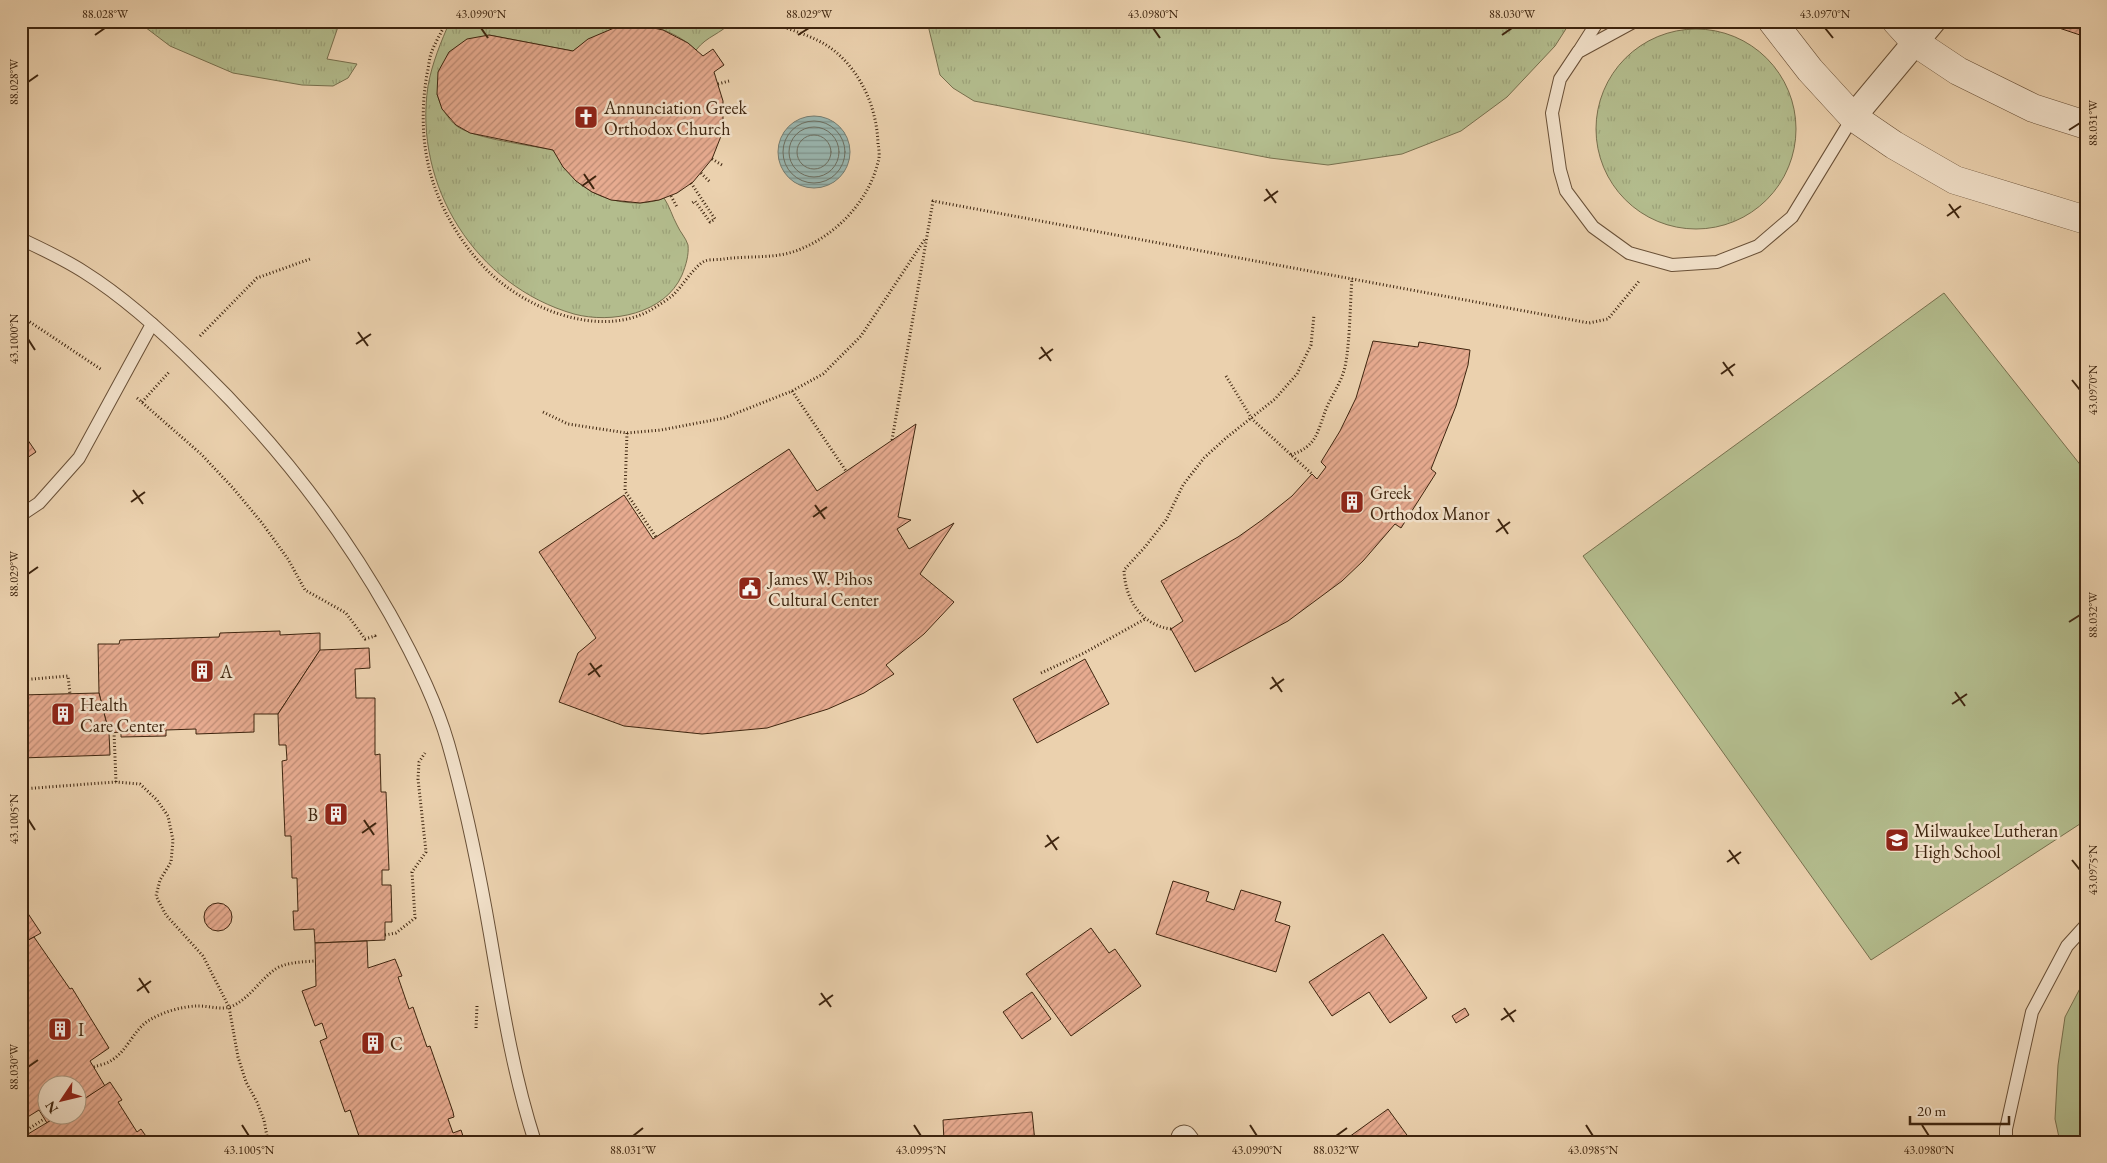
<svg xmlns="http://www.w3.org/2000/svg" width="2107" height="1163" font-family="'EB Garamond',serif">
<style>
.grass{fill:url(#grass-tufts);stroke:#78704e}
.pitch{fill:#b3bc8d;stroke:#78704e}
.water{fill:url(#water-rules);stroke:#757c70}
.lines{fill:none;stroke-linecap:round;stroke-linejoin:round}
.shore{stroke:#6c6e60;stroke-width:1}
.building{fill:url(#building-hatch);stroke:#3e250f}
.service-casing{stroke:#695037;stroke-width:14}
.minor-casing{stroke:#695037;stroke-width:27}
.tertiary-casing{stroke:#695037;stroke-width:29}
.path{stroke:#3e250f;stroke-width:3;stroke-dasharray:1 2.5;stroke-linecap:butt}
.service{stroke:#f2e1ca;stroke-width:12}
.minor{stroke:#f2e1ca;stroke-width:25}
.tertiary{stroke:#f2e1ca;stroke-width:28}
.ticks{fill:none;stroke:#3e250f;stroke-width:2}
.labels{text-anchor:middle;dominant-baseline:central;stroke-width:5;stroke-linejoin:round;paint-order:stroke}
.poi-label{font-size:18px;fill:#3e250f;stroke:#f2e1ca;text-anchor:start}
.neatline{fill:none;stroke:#3e250f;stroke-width:2}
.ticks-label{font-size:12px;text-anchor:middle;fill:#3e250f}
</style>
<defs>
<pattern id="grass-tufts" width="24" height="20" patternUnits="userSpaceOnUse" patternTransform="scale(1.25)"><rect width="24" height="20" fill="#b3bc8d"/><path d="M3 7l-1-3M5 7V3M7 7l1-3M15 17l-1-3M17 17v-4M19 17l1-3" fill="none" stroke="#9ba178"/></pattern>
<pattern id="water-rules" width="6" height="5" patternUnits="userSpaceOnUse" patternTransform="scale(1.25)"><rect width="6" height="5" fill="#99b6b0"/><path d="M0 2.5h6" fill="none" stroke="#7e948e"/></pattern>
<pattern id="building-hatch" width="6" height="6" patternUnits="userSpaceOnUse" patternTransform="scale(1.25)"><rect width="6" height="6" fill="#e7ab90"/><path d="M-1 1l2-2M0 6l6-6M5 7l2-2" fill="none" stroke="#bd8b74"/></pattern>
</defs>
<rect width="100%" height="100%" fill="#ebd1ae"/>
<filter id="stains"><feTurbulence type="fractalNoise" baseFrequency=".004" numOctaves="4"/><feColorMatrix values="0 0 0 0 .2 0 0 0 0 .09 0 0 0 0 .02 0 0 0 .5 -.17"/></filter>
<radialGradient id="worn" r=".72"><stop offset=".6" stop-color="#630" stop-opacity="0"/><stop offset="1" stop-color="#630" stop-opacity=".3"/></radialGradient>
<g class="grass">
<path d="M137,21H340L327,59L357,64L348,78L333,86L302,85L233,73L170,46Z"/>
<path d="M450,21H732C720,35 708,35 696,50C658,15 611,21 573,51L489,35L437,94C441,107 447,119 458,127C477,139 529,145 553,150C561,160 568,172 577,181C598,201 637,209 664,198C670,207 672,216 677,225C680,232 686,238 688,245C689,255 686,265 682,275C665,314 611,324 574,314C476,286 413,186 428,86C432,63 441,42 450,21Z"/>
<path d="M927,21H1571L1555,46L1507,97L1461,131L1402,154L1328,165L1270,158L974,101L953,88L940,75Z"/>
<circle cx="1696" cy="129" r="100"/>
</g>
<g class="pitch">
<path d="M1944,293L2086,472V820L1871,960L1583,556Z"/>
<path d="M2086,977V1142H2060L2055,1119L2058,1065L2065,1017Z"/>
</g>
<circle class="water" cx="814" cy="152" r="36"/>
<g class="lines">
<g class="shore">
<circle cx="814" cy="152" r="31"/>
<circle cx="814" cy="152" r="25"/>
<circle cx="814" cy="152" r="17"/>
</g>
</g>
<g class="building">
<path d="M2058,21H2086V37L2056,27Z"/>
<path d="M644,26L663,30L688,43L703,56L713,49L724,65L714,72L723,101V131L712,159L693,182L677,193L659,200L640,203L611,200L592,192L576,181L563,167L553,150L470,133L456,125L442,109L437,94L438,72L449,52L467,39L489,35L573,51L588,39L614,28Z"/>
<path d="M1373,341L1418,347L1419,342L1470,350L1468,365L1456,406L1431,469L1436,473L1401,528L1395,524L1363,561L1342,581L1288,621L1195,672L1171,629L1183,621L1161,581L1238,537L1262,520L1292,496L1312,474L1317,479L1326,467L1321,462L1340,431L1356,398Z"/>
<path d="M916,424L898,517L911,520L897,529L909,549L954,523L920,574L954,602L924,634L886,665L894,674L864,693L828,709L767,728L702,734L624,726L559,702L578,653L596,638L539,552L624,495L653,539L789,449L817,491Z"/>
<path d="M21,430L36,452L21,462Z"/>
<path d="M280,631V635L320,633V650L278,714H254V732L196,734V729L166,730V736L121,737V732L109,733L99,693L98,644H119L120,640L219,637L220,633Z"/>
<path d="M369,648L370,668L355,669L356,698H375V755L380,754L381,792H386L389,870H382V885H391L392,922H385V940L315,943L314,929L294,930L293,911H298L297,878H292L291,836H285L282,761L287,760L286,745H279L278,714L320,650Z"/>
<path d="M1085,659L1109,704L1037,743L1013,699Z"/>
<path d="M99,693L109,733L110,755L21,758V695Z"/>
<path d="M1173,881L1209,892L1206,901L1234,910L1241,890L1281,902L1275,921L1290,926L1276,972L1156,934Z"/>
<circle cx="218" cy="917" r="14"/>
<path d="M27,912L41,933L21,944V916Z"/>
<path d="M1091,928L1109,953L1115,949L1141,986L1071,1036L1026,974Z"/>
<path d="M1383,934L1427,998L1390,1023L1369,992L1332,1016L1309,982Z"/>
<path d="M34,937L70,989L72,988L109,1048L90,1061L105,1086L78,1103V1086H48V1116H58L47,1123L39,1110L26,1118L21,1110L23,1101L21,1098V944Z"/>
<path d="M367,941L368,968L395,959L402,976L398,977L409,1009L413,1007L427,1047L430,1046L453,1112L454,1117L448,1119L453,1133L461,1130L465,1142H361L350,1110L345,1112L320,1041L327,1038L322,1023L315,1026L302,991L316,986L315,943Z"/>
<path d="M1032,992L1051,1019L1022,1039L1003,1012Z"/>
<path d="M1465,1008L1469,1015L1456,1023L1452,1016Z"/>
<path d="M110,1082L122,1100L118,1102L137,1132L141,1129L150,1142H33L28,1134L58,1116H78V1103Z"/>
<path d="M1388,1109L1412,1142H1342Z"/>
<path d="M1032,1112L1035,1142H944L943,1120Z"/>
</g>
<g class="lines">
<g class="service-casing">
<g id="service">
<path d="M1635,21L1578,52L1560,79L1552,113L1560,170L1566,191L1593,227L1629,253L1672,265L1717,262L1758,246L1792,217L1853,117"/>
<path d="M1579,51L1598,21"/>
<path d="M21,239C42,249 64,259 84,272C127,299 165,334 201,370C275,442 339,524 390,614C413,655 435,698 448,743C466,806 479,870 490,934C502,1004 513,1074 535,1142"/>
<path d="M21,515L39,503L79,458L152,324"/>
<path d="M2006,1142V1129L2032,1012L2067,946L2086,925"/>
</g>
</g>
<g class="minor-casing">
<g id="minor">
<path d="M1853,117L1933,21"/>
<path d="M1184,1138L1187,1142"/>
</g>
</g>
<g class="tertiary-casing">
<g id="tertiary">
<path d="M1772,21L1810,70L1853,117L1894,145L1955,180L2086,220"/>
<path d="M1896,21L1916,43L1958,71L2033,108L2086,125"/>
</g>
</g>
<g class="path">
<path d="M447,21C442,31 436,41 432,51C429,58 429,66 427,74C419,121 423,168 445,211C455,231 468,250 483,266C521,307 596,339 649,311C657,306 666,301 673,295C682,287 694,266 705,261C710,259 718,260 724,259C751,255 778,260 803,248C838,233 869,200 878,162C880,157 879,149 878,144C877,108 861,71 832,49C815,36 787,29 767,21"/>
<path d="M718,84L729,81"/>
<path d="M723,106H734"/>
<path d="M723,131L733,133"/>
<path d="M712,159L722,165"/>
<path d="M701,173L710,182"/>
<path d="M691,183L715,219L710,222L695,201L692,203"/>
<path d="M671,196L677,207"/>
<path d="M21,316L102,370"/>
<path d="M200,336L257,278L310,259"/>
<path d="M1226,376L1252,419L1312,474"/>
<path d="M792,391L846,471"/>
<path d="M137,398L201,454L233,488L262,523L288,559L305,590L346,613L365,639L375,636L376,639"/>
<path d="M142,402L170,371"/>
<path d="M543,412L568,424L627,433L661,430L724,418L792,391L823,374L861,336L925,239"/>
<path d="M627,433L625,491L656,537"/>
<path d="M892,440L933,201L1589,323L1608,319L1640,280"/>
<path d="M1291,455C1317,446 1317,433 1326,409C1332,395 1341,383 1345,367C1350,342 1350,305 1352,278"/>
<path d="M1171,629C1141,625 1125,599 1124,570L1145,547L1166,520L1183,485L1204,458L1226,438L1275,399L1297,374L1311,345L1314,315"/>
<path d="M1041,673L1084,653L1145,619"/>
<path d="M21,680L68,676L70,694"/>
<path d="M114,732L116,782"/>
<path d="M21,789L116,782L140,784L157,800L168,816L173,840L171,862L160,880L156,896L166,915L203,956L229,1007L238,1057L246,1082L257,1102L264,1120L268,1142"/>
<path d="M385,935L396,933L415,918L412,872L426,852L418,779L419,762L425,753"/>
<path d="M476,1028L477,1006"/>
<path d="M94,1067C99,1065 107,1064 112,1060C127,1051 133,1031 148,1021C162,1012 183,1006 199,1006C210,1006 220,1010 230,1007C249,1000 260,979 277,968C289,962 302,962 315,961"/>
<path d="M21,1134L44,1119"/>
</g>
<use href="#service" class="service"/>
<use href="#minor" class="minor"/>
<use href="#tertiary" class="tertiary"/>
</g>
<path class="ticks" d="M481,28L488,38M1153,28L1160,38M1825,28L1833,38M95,35L105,28M798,35L809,28M1502,35L1512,28M28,82L38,75M2069,130L2080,123M584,174L594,189M582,186L596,176M1266,189L1276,203M1264,201L1278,191M1949,204L1959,218M1947,216L1961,206M358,332L368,346M28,339L35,350M356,344L371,334M1041,347L1051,361M1039,359L1053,349M1723,362L1733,376M1721,374L1735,364M2072,380L2080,390M133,490L143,504M131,502L145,492M815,505L825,519M813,517L827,507M1498,519L1508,534M1496,532L1510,522M28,574L38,567M2069,622L2080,615M590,663L600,677M588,675L602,665M1272,677L1282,692M1270,689L1284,679M1955,692L1965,706M1952,704L1967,694M28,819L35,830M364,820L374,835M362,833L376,823M1047,835L1057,850M1045,847L1059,837M1729,850L1739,864M2072,860L2080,870M1727,862L1741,852M139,978L149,993M137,991L151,981M821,993L831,1007M819,1005L833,995M1504,1008L1514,1022M1501,1020L1516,1010M28,1067L38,1060M242,1125L249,1136M914,1125L921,1136M1250,1125L1257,1136M1586,1125L1593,1136M1922,1125L1929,1136M633,1136L643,1128M1336,1136L1347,1128"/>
<defs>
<g id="church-square" transform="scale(1.25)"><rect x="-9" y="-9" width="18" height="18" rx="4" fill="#8f2418" stroke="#f2e1ca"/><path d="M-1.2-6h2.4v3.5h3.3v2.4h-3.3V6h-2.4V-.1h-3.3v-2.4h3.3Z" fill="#fff"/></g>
<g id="building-square" transform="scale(1.25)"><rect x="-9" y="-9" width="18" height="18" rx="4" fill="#8f2418" stroke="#f2e1ca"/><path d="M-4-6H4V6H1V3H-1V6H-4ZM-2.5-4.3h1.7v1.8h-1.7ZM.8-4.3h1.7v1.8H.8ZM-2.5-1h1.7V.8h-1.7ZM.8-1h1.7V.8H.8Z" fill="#fff"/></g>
<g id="civic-square" transform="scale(1.25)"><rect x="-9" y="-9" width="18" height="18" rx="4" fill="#8f2418" stroke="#f2e1ca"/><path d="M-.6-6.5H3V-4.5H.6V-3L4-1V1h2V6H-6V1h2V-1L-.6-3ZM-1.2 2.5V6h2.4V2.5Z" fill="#fff"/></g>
<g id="school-square" transform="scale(1.25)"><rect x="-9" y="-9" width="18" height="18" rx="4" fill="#8f2418" stroke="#f2e1ca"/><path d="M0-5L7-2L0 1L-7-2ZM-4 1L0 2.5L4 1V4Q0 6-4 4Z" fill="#fff"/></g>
</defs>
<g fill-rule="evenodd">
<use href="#church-square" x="586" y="117"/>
<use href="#building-square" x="1352" y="502"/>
<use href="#civic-square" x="750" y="588"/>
<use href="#building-square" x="202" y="671"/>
<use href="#building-square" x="63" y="714"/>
<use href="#building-square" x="336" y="814"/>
<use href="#school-square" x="1897" y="840"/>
<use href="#building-square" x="60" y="1029"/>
<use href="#building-square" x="373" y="1043"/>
</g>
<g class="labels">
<g class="poi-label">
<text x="604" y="107">Annunciation Greek<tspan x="604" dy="21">Orthodox Church</tspan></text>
<text x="1370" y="492">Greek<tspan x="1370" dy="21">Orthodox Manor</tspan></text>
<text x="768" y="578">James W. Pihos<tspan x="768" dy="21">Cultural Center</tspan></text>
<text x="220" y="671">A</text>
<text x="80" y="704">Health<tspan x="80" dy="21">Care Center</tspan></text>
<text x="318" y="814" text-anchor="end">B</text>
<text x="1914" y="830">Milwaukee Lutheran<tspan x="1914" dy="21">High School</tspan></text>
<text x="78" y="1029">I</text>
<text x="390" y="1043">C</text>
</g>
</g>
<rect width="2107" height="1163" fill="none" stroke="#ebd1ae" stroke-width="55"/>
<g transform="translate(62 1100) rotate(235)"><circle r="24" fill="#f2e1ca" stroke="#aa967f"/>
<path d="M0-4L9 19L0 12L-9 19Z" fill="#8f2418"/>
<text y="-8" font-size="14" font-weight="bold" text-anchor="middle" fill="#3e250f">N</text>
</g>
<path d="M1910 1116v8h99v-8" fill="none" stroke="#3e250f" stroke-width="2.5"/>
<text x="1917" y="1116" font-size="15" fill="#3e250f" stroke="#f2e1ca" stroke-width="4" paint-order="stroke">20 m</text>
<rect x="28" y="28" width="2052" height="1108" class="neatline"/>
<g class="ticks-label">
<text x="105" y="18">88.028°W</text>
<text x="481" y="18">43.0990°N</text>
<text x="809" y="18">88.029°W</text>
<text x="1153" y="18">43.0980°N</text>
<text x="1512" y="18">88.030°W</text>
<text x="1825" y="18">43.0970°N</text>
<text transform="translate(14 82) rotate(-90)" y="4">88.028°W</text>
<text transform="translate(2093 123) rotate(-90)" y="4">88.031°W</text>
<text transform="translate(14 339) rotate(-90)" y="4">43.1000°N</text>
<text transform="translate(2093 390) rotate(-90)" y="4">43.0970°N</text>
<text transform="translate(14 574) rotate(-90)" y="4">88.029°W</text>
<text transform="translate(2093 615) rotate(-90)" y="4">88.032°W</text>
<text transform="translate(14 819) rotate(-90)" y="4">43.1005°N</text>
<text transform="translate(2093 870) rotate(-90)" y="4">43.0975°N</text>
<text transform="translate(14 1067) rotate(-90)" y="4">88.030°W</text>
<text x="249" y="1154">43.1005°N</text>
<text x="633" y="1154">88.031°W</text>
<text x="921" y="1154">43.0995°N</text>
<text x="1257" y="1154">43.0990°N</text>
<text x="1336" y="1154">88.032°W</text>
<text x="1593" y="1154">43.0985°N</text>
<text x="1929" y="1154">43.0980°N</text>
</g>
<rect width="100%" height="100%" filter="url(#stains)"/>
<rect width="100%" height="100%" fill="url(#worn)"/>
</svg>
